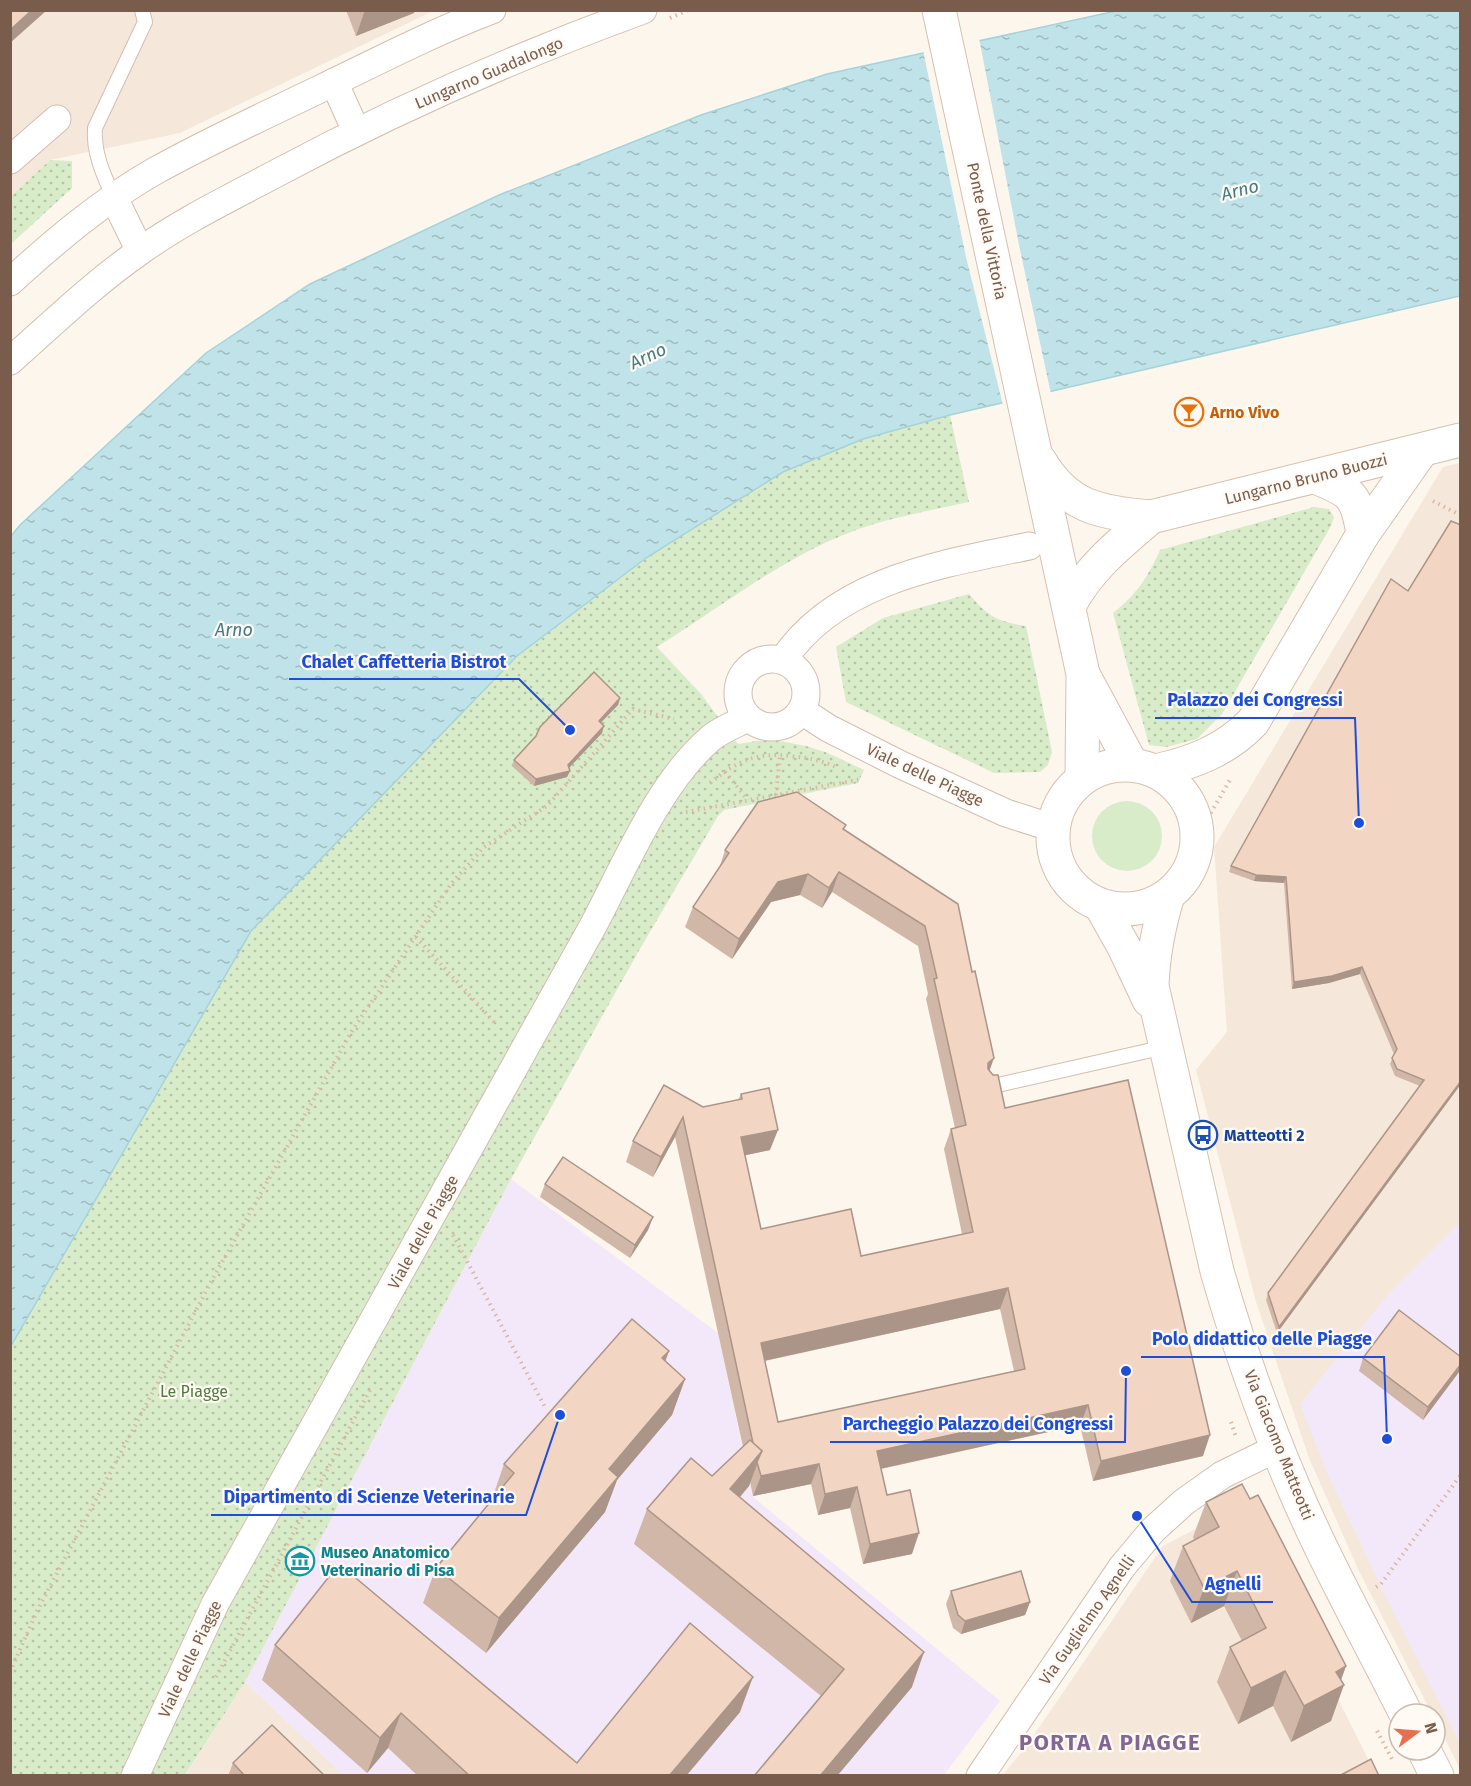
<svg xmlns="http://www.w3.org/2000/svg" width="1471" height="1786" font-family="'Fira Sans',sans-serif">
<style>
.residential{fill:#f5e8da}
.education{fill:#f3e8fa}
.green{fill:#d8ecc9}
.park{fill:url(#park-dots)}
.water{fill:url(#water-ripples);stroke:#a5d3da;stroke-width:1.5}
.pier{fill:#fdf6ec}
.lines{fill:none;stroke-linecap:round;stroke-linejoin:round}
.lane-casing{stroke:#d1beb0;stroke-width:16}
.street-casing{stroke:#d1beb0;stroke-width:29}
.secondary-casing{stroke:#d6c0b0;stroke-width:35}
.path{stroke:#d9b8a5;stroke-width:4;stroke-dasharray:1.5 4.5;stroke-linecap:butt}
.lane{stroke:#fff;stroke-width:14}
.street{stroke:#fff;stroke-width:27}
.secondary{stroke:#fff;stroke-width:33}
.wall{fill:#d1b7a8;fill-rule:evenodd}
.shaded-wall{fill:#aa9588}
.building{fill:#f3d5c3;stroke:#aa9588;stroke-width:1.5;fill-rule:evenodd}
.labels{text-anchor:middle;dominant-baseline:central;stroke-width:4.5;stroke-linejoin:round;paint-order:stroke}
.street-label{font-size:16px;fill:#7a5c4d;stroke:#fffaf3}
.food-label{font-size:16px;font-weight:bold;fill:#c56008;stroke:#fffaf3;text-anchor:start}
.transit-label{font-size:16px;font-weight:bold;fill:#164399;stroke:#fffaf3;text-anchor:start}
.park-label{font-size:16px;fill:#537a41;stroke:#fffaf3}
.culture-label{font-size:16px;font-weight:bold;fill:#0d838f;stroke:#fffaf3;text-anchor:start}
.water-label{font-size:18px;font-style:italic;fill:#437c86;stroke:#fffaf3}
.district-label{font-size:22px;font-weight:bold;letter-spacing:1.5px;fill:#846695;stroke:#fffaf3}
.leader{fill:none;stroke:#1d4ed8;stroke-width:2}
.callout-dot{fill:#1d4ed8;stroke:#fffaf3;stroke-width:2}
.callout-label{font-size:18px;text-anchor:middle;font-weight:bold;fill:#1d4ed8;stroke:#fffaf3;stroke-width:4.5;stroke-linejoin:round;paint-order:stroke}
</style>
<defs>
<pattern id="park-dots" width="8" height="8" patternUnits="userSpaceOnUse" patternTransform="scale(1.5)"><rect width="8" height="8" fill="#d8ecc9"/><path d="M2 2h.1M6 6h.1" fill="none" stroke="#b4c2a5" stroke-width="1.8" stroke-linecap="round"/></pattern>
<pattern id="water-ripples" width="26" height="14" patternUnits="userSpaceOnUse" patternTransform="scale(1.5)"><rect width="26" height="14" fill="#bfe3e8"/><path d="M2 4q2-2 4 0t4 0M15 11q2-2 4 0t4 0" fill="none" stroke="#a0bbbe"/></pattern>
</defs>
<rect width="100%" height="100%" fill="#fdf6ec"/>
<g class="residential">
<path d="M11,11H433L180,133L50,160L11,196Z"/>
<path d="M1460,463V1769L1435,1719V1714H1432L1358,1569L1309,1458L1256,1302L1196,1070L1227,1032L1214,847L1443,467Z"/>
<path d="M1241,1505L1376,1775L1002,1776L1027,1745L1163,1546Z"/>
<path d="M245,1682L344,1775L185,1776Z"/>
</g>
<g class="education">
<path d="M511,1179L718,1333L753,1497L1000,1701L944,1775L344,1776L245,1682Z"/>
<path d="M1460,1223V1743L1387,1599L1327,1473L1300,1404L1386,1297Z"/>
</g>
<circle class="green" cx="1127" cy="836" r="35"/>
<g class="park">
<path d="M50,160L72,161V188L11,244V196Z"/>
<path d="M950,415L969,502C937,509 903,515 871,525C793,549 726,604 657,647L701,694L738,744L769,739L806,746L828,753L864,770L858,783L724,810L718,816L637,954L511,1179L245,1682L185,1775L11,1776V1346L251,931L517,656L646,558L783,472L863,439Z"/>
<path d="M1314,507L1329,509L1334,517L1331,526L1222,714L1197,739L1166,747L1149,745L1113,613C1137,594 1148,577 1160,550Z"/>
<path d="M969,594C989,617 996,621 1026,626L1052,752L1048,765L1040,772L994,773L846,702L836,647L883,618Z"/>
</g>
<path class="water" d="M1116,11H1460V296L950,415L863,439L783,472L646,558L517,656L251,931L11,1346V536L20,525L206,353L310,284L499,195L701,115L827,74Z"/>
<path class="pier" d="M979,38L1019,245L1051,394L1003,405L966,257L923,50Z"/>
<g class="lines">
<g class="lane-casing">
<g id="lane">
<path d="M114,198C104,176 93,153 95,128L145,22L142,10"/>
<path d="M989,1087L1165,1047"/>
</g>
</g>
<g class="street-casing">
<g id="street">
<path d="M334,82L356,131"/>
<path d="M10,160L57,119"/>
<path d="M114,198L140,251"/>
<path d="M10,282C55,241 102,201 155,171C209,141 266,115 322,88C378,61 434,32 492,10"/>
<path d="M10,361C52,324 93,284 139,252C182,221 230,198 277,173C395,110 517,56 643,10"/>
<circle cx="772" cy="693" r="34"/>
<path d="M783,660C836,580 942,564 1029,546"/>
<path d="M802,711L828,728L899,764L1006,813L1053,828"/>
<path d="M135,1776L215,1604L593,926C625,866 659,782 711,738C722,729 736,724 748,718"/>
<path d="M980,1776L1122,1567L1153,1530L1184,1502L1222,1475L1277,1448"/>
</g>
</g>
<g class="secondary-casing">
<g id="secondary">
<path d="M939,10L1083,674L1082,778"/>
<path d="M1040,461C1067,507 1100,513 1151,517L1460,440"/>
<path d="M1315,477C1351,491 1357,495 1363,534"/>
<path d="M1069,606C1088,569 1119,544 1151,517"/>
<path d="M1084,676L1132,765"/>
<circle cx="1125" cy="837" r="72"/>
<path d="M1155,771C1193,763 1226,750 1253,722L1363,534L1422,450"/>
<path d="M1168,895C1159,925 1153,954 1152,986L1217,1271C1238,1344 1263,1416 1293,1486C1326,1564 1368,1638 1406,1714"/>
<path d="M1101,906L1124,947L1149,1000"/>
<path d="M1424,1750L1437,1776"/>
</g>
</g>
<g class="path">
<path d="M670,18L688,10"/>
<path d="M1433,501L1460,515"/>
<path d="M725,772L748,800"/>
<path d="M710,783C737,761 756,752 791,756C808,758 821,760 836,767"/>
<path d="M776,795L780,755"/>
<path d="M686,812L862,779"/>
<path d="M1197,846L1203,826L1230,780"/>
<path d="M416,937L494,1022"/>
<path d="M453,1235L546,1409"/>
<path d="M1231,1422L1236,1437"/>
<path d="M1376,1587L1381,1584L1460,1476"/>
<path d="M10,1672L37,1611L211,1282L352,1031L451,884L484,847L547,806L633,709L674,719"/>
<path d="M216,1677L371,1388"/>
<path d="M1377,1731L1393,1761"/>
</g>
<use href="#lane" class="lane"/>
<use href="#street" class="street"/>
<use href="#secondary" class="secondary"/>
</g>
<g class="wall">
<path d="M346,10H415L414,13L356,36Z"/>
<path d="M1461,525V1084L1277,1333L1266,1300L1268,1293L1420,1086L1395,1076L1390,1064L1394,1054L1360,974L1329,983L1292,989L1284,883L1254,881L1229,872L1231,866L1408,591Z"/>
<path d="M620,698L618,705L601,723L602,733L569,768L570,771L567,777L534,786L512,766L514,760Z"/>
<path d="M846,825L844,829L958,904L990,1071L1005,1108L1203,1456L1093,1481L1080,1425L881,1469L887,1495L912,1554L863,1564L850,1508L818,1515L811,1484L753,1496L750,1482L749,1486L739,1497L912,1687L837,1776H754L821,1696L634,1544L647,1509L712,1476L743,1447L675,1137L653,1177L626,1162L633,1141L703,1107L738,1100L741,1094L770,1150L745,1155L761,1229L861,1256L962,1234L944,1149L951,1129L955,1128L926,999L928,994L918,946L832,892L822,908L800,895L771,902L732,959L685,927L693,907L719,869L725,850ZM1000,1309L1014,1371L778,1422L765,1361Z"/>
<path d="M545,1184L653,1217L648,1230L630,1258L540,1197Z"/>
<path d="M669,1351L665,1361L685,1379L672,1415L617,1480L605,1512L486,1653L423,1603L436,1568L492,1499L504,1464Z"/>
<path d="M1461,1357V1368L1459,1372L1423,1420L1359,1371L1363,1358Z"/>
<path d="M1250,1499L1346,1666L1341,1680L1331,1721L1291,1742L1273,1706L1238,1724L1217,1682L1230,1647L1242,1641L1224,1606L1191,1623L1170,1581L1183,1546L1194,1540L1193,1537L1206,1502Z"/>
<path d="M951,1591L1030,1602L1025,1615L961,1634L953,1628L946,1604Z"/>
<path d="M275,1645L577,1763L740,1712L686,1776H418L388,1748L367,1773L262,1680Z"/>
<path d="M233,1763L325,1776H228Z"/>
</g>
<g class="shaded-wall">
<path d="M32,10L46,11L10,43V30Z"/>
<path d="M365,10H415L414,13L356,36Z"/>
<path d="M620,698L618,705L596,727L599,721Z"/>
<path d="M604,726L602,733L566,771L568,765Z"/>
<path d="M570,771L567,777L534,786L536,779Z"/>
<path d="M839,872L832,892L822,908L829,888Z"/>
<path d="M808,874L800,895L771,902L732,959L739,939L778,882Z"/>
<path d="M1256,875L1286,877L1284,883L1254,881Z"/>
<path d="M1362,967L1360,974L1329,983L1292,989L1294,982Z"/>
<path d="M994,1058L987,1078L988,1063Z"/>
<path d="M1461,1081V1084L1277,1333L1279,1327Z"/>
<path d="M683,1117L675,1137L653,1177L661,1157Z"/>
<path d="M778,1130L770,1150L733,1158L741,1137Z"/>
<path d="M653,1217L648,1230L630,1258L635,1245Z"/>
<path d="M1008,1288L1000,1309L754,1363L761,1343Z"/>
<path d="M669,1351L656,1386L662,1358Z"/>
<path d="M1461,1364V1368L1459,1372L1423,1420L1428,1407Z"/>
<path d="M685,1379L672,1415L617,1480L605,1512L486,1653L499,1618L609,1469Z"/>
<path d="M1088,1405L1080,1425L870,1471L877,1451Z"/>
<path d="M1210,1435L1203,1456L1093,1481L1101,1461Z"/>
<path d="M762,1451L749,1486L717,1525L730,1489Z"/>
<path d="M819,1464L811,1484L753,1496L761,1476Z"/>
<path d="M857,1487L850,1508L818,1515L825,1494Z"/>
<path d="M919,1533L912,1554L863,1564L870,1544Z"/>
<path d="M1237,1571L1224,1606L1191,1623L1204,1588Z"/>
<path d="M1030,1602L1025,1615L961,1634L965,1621Z"/>
<path d="M924,1652L912,1687L837,1776H820Z"/>
<path d="M1346,1666L1338,1688L1344,1685L1331,1721L1291,1742L1304,1706L1336,1672Z"/>
<path d="M1285,1671L1273,1706L1238,1724L1251,1688Z"/>
<path d="M753,1677L740,1712L686,1776H669Z"/>
<path d="M401,1713L388,1748L367,1773L380,1738Z"/>
</g>
<g class="building">
<path d="M10,10H32L10,30Z"/>
<path d="M1451,521L1461,525V1081L1279,1327L1268,1293L1424,1080L1397,1069L1392,1058L1397,1049L1362,967L1332,976L1294,982L1286,877L1256,875L1231,866L1391,579L1408,591Z"/>
<path d="M594,672L620,698L599,721L604,726L568,765L570,771L536,779L514,760L536,736L540,727Z"/>
<path d="M797,792L846,825L843,829L958,904L972,972L975,971L994,1058L988,1063V1069L993,1075H998L1005,1108L1128,1080L1210,1435L1101,1461L1088,1405L877,1451L887,1495L910,1490L919,1533L870,1544L857,1487L825,1494L819,1464L761,1476L757,1462L762,1451L753,1443L683,1117L661,1157L633,1141L664,1085L703,1107L742,1099L741,1094L769,1088L778,1130L741,1137L761,1229L851,1209L861,1256L973,1232L951,1129L966,1125L934,979L937,978L925,926L839,872L829,888L808,874L778,882L739,939L693,907L729,853L725,850L758,802ZM1008,1288L1025,1369L778,1422L761,1343Z"/>
<path d="M563,1157L653,1217L635,1245L545,1184Z"/>
<path d="M1399,1310L1461,1357V1364L1428,1407L1363,1358Z"/>
<path d="M632,1319L669,1351L662,1358L685,1379L609,1469L618,1477L499,1618L436,1568L514,1473L504,1464Z"/>
<path d="M750,1440L762,1451L730,1489L924,1652L820,1776H754L844,1669L647,1509L691,1458L712,1476Z"/>
<path d="M1242,1484L1250,1499L1258,1495L1346,1666L1336,1672L1344,1685L1304,1706L1285,1671L1251,1688L1230,1647L1266,1628L1237,1571L1204,1588L1183,1546L1219,1527L1206,1502Z"/>
<path d="M339,1564L577,1763L690,1623L753,1677L669,1776H470L401,1713L380,1738L275,1645Z"/>
<path d="M1021,1571L1030,1602L965,1621L958,1615L951,1591Z"/>
<path d="M272,1725L325,1776H245L233,1763Z"/>
<path d="M1371,1759L1379,1776H1339Z"/>
</g>
<defs>
<g id="bar-ring" transform="scale(1.5)"><circle r="9.5" fill="#fffaf3" stroke="#e8710a" stroke-width="1.5"/><path d="M-6-5H6L.8 .8V4.5H3.5V6h-7V4.5H-.8V.8Z" fill="#e8710a"/></g>
<g id="bus-ring" transform="scale(1.5)"><circle r="9.5" fill="#fffaf3" stroke="#1a4fb4" stroke-width="1.5"/><path d="M-5-6H5V4H4V6H2V4H-2V6H-4V4H-5ZM-3.5-4V0h7V-4ZM-3.5 1.2v1.5H-2V1.2ZM2 1.2v1.5H3.5V1.2Z" fill="#1a4fb4"/></g>
<g id="museum-ring" transform="scale(1.5)"><circle r="9.5" fill="#fffaf3" stroke="#0f9aa8" stroke-width="1.5"/><path d="M0-6L6-3V-2H-6V-3ZM-5-1h2V3h-2ZM-1-1h2V3h-2ZM3-1h2V3H3ZM-6 4H6V6H-6Z" fill="#0f9aa8"/></g>
</defs>
<g fill-rule="evenodd">
<use href="#bar-ring" x="1189" y="412"/>
<use href="#bus-ring" x="1203" y="1135"/>
<use href="#museum-ring" x="300" y="1561"/>
</g>
<g class="labels">
<g class="street-label">
<text transform="translate(489 73) rotate(-23)">Lungarno Guadalongo</text>
<text transform="translate(987 231) rotate(78)">Ponte della Vittoria</text>
<text transform="translate(1306 479) rotate(-14)">Lungarno Bruno Buozzi</text>
<text transform="translate(925 775) rotate(25)">Viale delle Piagge</text>
<text transform="translate(423 1232) rotate(-61)">Viale delle Piagge</text>
<text transform="translate(1279 1445) rotate(68)">Via Giacomo Matteotti</text>
<text transform="translate(1087 1620) rotate(-55)">Via Guglielmo Agnelli</text>
<text transform="translate(190 1659) rotate(-65)">Viale delle Piagge</text>
</g>
<g class="food-label">
<text x="1210" y="412">Arno Vivo</text>
</g>
<g class="transit-label">
<text x="1224" y="1135">Matteotti 2</text>
</g>
<g class="park-label">
<text x="194" y="1391">Le Piagge</text>
</g>
<g class="culture-label">
<text x="321" y="1552">Museo Anatomico<tspan x="321" dy="18">Veterinario di Pisa</tspan></text>
</g>
<g class="water-label">
<text transform="translate(1240 190) rotate(-14)">Arno</text>
<text transform="translate(648 356) rotate(-25)">Arno</text>
<text x="234" y="630">Arno</text>
</g>
<g class="district-label">
<text x="1110" y="1742">PORTA A PIAGGE</text>
</g>
</g>
<path class="leader" d="M570 730L519 679H289M1359 823L1355 718H1155M1387 1439L1384 1357H1141M1126 1371L1125 1442H830M560 1415L526 1515H211M1137 1516L1192 1602H1273"/>
<g class="callout-dot">
<circle cx="570" cy="730" r="6"/>
<circle cx="1359" cy="823" r="6"/>
<circle cx="1387" cy="1439" r="6"/>
<circle cx="1126" cy="1371" r="6"/>
<circle cx="560" cy="1415" r="6"/>
<circle cx="1137" cy="1516" r="6"/>
</g>
<g class="callout-label">
<text x="404" y="668">Chalet Caffetteria Bistrot</text>
<text x="1255" y="706">Palazzo dei Congressi</text>
<text x="1262" y="1345">Polo didattico delle Piagge</text>
<text x="978" y="1430">Parcheggio Palazzo dei Congressi</text>
<text x="369" y="1503">Dipartimento di Scienze Veterinarie</text>
<text x="1233" y="1590">Agnelli</text>
</g>
<rect width="1471" height="1786" fill="none" stroke="#7a5c4d" stroke-width="24"/>
<g transform="translate(1417 1732) rotate(74)"><circle r="28" fill="#fffaf3" stroke="#cabbb1" stroke-width="1.5"/>
<path d="M0-4.5L10 22L0 15L-10 22Z" fill="#e76f51"/>
<text y="-9" font-size="16" font-weight="bold" text-anchor="middle" fill="#7a5c4d">N</text>
</g>
</svg>
